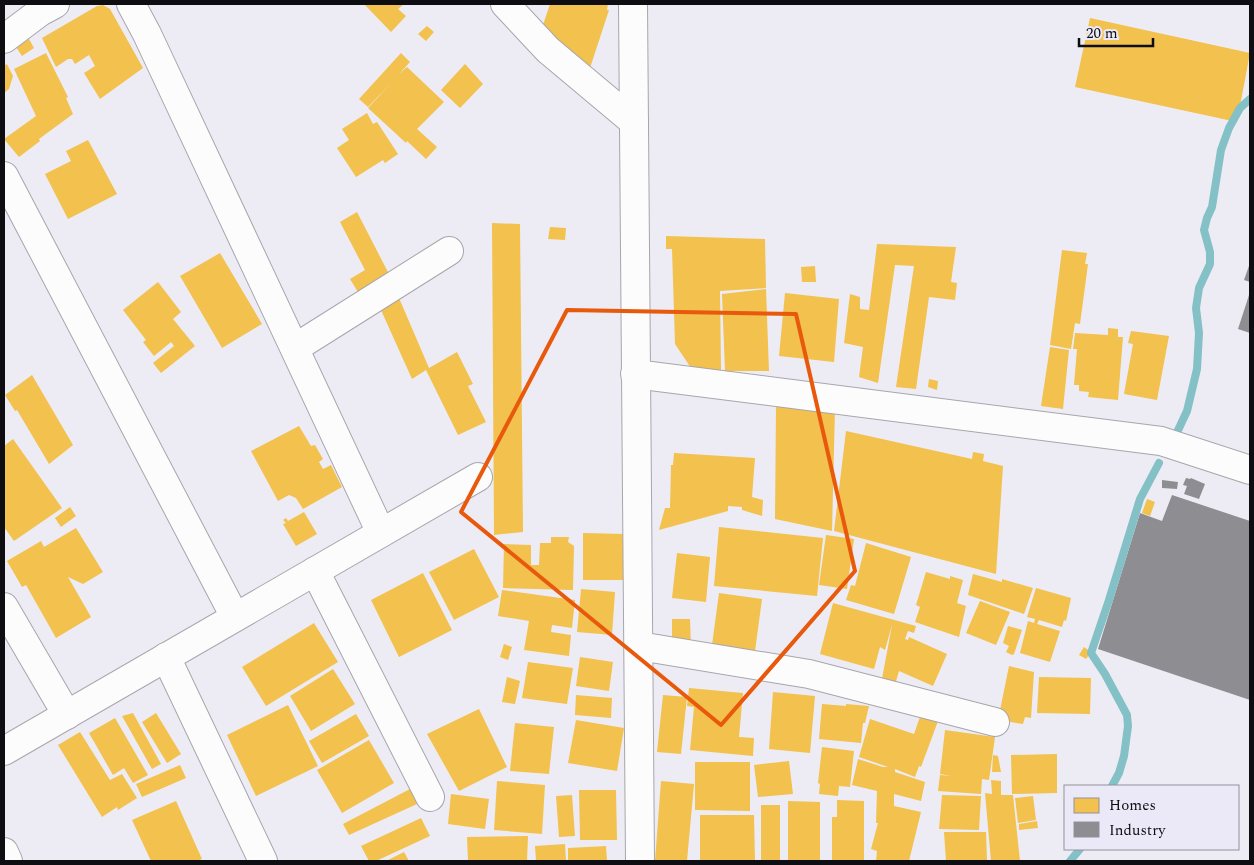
<svg xmlns="http://www.w3.org/2000/svg" width="1254" height="865" font-family="Spectral,serif">
<style>
.homes{fill:#f2c14e}
.industry{fill:#8d8d92}
.lines{fill:none;stroke-linecap:round;stroke-linejoin:round}
.stream{stroke:#84c1c6;stroke-width:8}
.minor-casing{stroke:#a7a6ab;stroke-width:30}
.tertiary-casing{stroke:#a7a6ab;stroke-width:30}
.minor{stroke:#fcfcfd;stroke-width:28}
.tertiary{stroke:#fcfcfd;stroke-width:28}
.marked{fill:none;stroke:#e8590c;stroke-width:4;stroke-linejoin:round}
</style>
<rect width="100%" height="100%" fill="#edecf4"/>
<g class="homes">
<path d="M364,4H404L398,9L406,16L391,32Z"/>
<path d="M550,4H608L607,10H609L589,71L549,48L553,34L541,31Z"/>
<path d="M103,5L110,9L143,68L100,99L84,73L95,66L89,55L75,64L72,59H68L56,67L42,38L97,6Z"/>
<path d="M1090,18L1250,53L1237,122L1075,87Z"/>
<path d="M427,26L434,32L426,41L418,34Z"/>
<path d="M29,39L34,48L22,56L16,47Z"/>
<path d="M46,53L68,97L66,98L73,114L39,139L40,141L19,157L4,139L36,116L14,69Z"/>
<path d="M401,53L410,62L399,74L407,67L444,102L417,129L437,147L426,159L407,141L406,143L368,108L392,82L368,107L359,99Z"/>
<path d="M7,64L13,76L9,89L4,93V66Z"/>
<path d="M465,64L483,84L460,108L441,90Z"/>
<path d="M367,113L373,124L377,122L398,154L385,163L383,160L356,177L337,148L349,140L342,129Z"/>
<path d="M88,140L117,194L68,219L45,174L71,161L66,151Z"/>
<path d="M357,212L391,278L361,297L350,279L365,270L340,222Z"/>
<path d="M492,223L520,224L523,532L494,535Z"/>
<path d="M550,227L566,228L565,240L548,239Z"/>
<path d="M666,236L765,239L766,288L720,291L721,370L693,371L675,344L672,249H666Z"/>
<path d="M877,244L956,247L951,282L957,283L955,300L929,297L916,389L896,387L914,266L895,265L878,383L859,377L863,347L844,343L850,294L860,297V309L869,310Z"/>
<path d="M1062,250L1087,253L1085,264H1088L1080,324L1075,323L1071,349L1050,345Z"/>
<path d="M220,253L262,324L222,348L180,276Z"/>
<path d="M815,266L816,282H802L801,267Z"/>
<path d="M158,282L181,312L173,319L195,346L161,373L153,363L174,346L171,342L154,356L143,342L146,340L123,310Z"/>
<path d="M766,289L769,371H725L722,294Z"/>
<path d="M785,293L839,299L834,362L779,356Z"/>
<path d="M399,298L429,368L457,352L473,384L468,386L486,422L458,435L426,370L412,379L381,310Z"/>
<path d="M1108,328L1118,329V337H1123L1118,400L1088,397L1089,392L1079,391V385H1074L1077,349H1073L1075,333L1108,335Z"/>
<path d="M1131,331L1169,336L1157,400L1124,394L1133,344L1128,343Z"/>
<path d="M1050,347L1069,350L1063,409L1041,406Z"/>
<path d="M32,375L73,445L49,464L17,410L15,411L5,395Z"/>
<path d="M929,379L938,381L937,390L928,387Z"/>
<path d="M776,407L835,408L832,531L775,519Z"/>
<path d="M299,426L311,446L315,445L323,459L319,462L323,469L331,465L342,487L303,509L296,498L289,495L278,501L251,451Z"/>
<path d="M846,431L972,459L973,452L984,454L983,461L1003,466L996,574L834,531Z"/>
<path d="M13,439L62,508L14,541L4,527V446Z"/>
<path d="M674,453L755,458L752,497L763,500L762,516L742,510V507L728,506V511L659,530L665,508H670L671,465H673Z"/>
<path d="M1147,499L1155,502L1150,516L1142,513Z"/>
<path d="M70,507L76,516L61,527L55,518Z"/>
<path d="M304,512L317,534L296,546L283,524L286,523L283,520L286,518L288,521Z"/>
<path d="M719,527L823,538L817,596L714,586Z"/>
<path d="M76,528L103,572L83,584L68,577L91,617L56,638L26,585L22,587L7,561L41,541L44,547Z"/>
<path d="M583,533L624,534V580H583Z"/>
<path d="M826,535L854,539L847,589L819,585Z"/>
<path d="M551,537H569L568,542L574,546L573,590L503,588L504,544L531,545V565H539L540,543H551Z"/>
<path d="M866,543L911,557L894,614L846,600L851,585L855,586Z"/>
<path d="M474,549L499,597L454,620L429,572Z"/>
<path d="M677,553L710,557L706,602L672,598Z"/>
<path d="M926,572L950,579V576L963,580L957,603L966,606L959,637L915,622L920,607L916,605Z"/>
<path d="M423,573L452,630L399,657L371,600Z"/>
<path d="M973,574L1002,582V579L1033,588L1024,614L968,595Z"/>
<path d="M1036,588L1071,598L1066,621L1064,620L1062,627L1039,620L1037,624L1060,631L1050,662L1020,653L1028,621L1034,623L1035,619L1027,617Z"/>
<path d="M581,589L615,592L612,635L577,632Z"/>
<path d="M502,590L575,600L572,628L552,625L551,632L571,635L569,656L524,650L529,621L498,616Z"/>
<path d="M719,593L762,599L755,651L712,645Z"/>
<path d="M980,601L1010,612L996,645L966,633Z"/>
<path d="M833,603L916,626L914,633L908,631L905,639L908,640L909,637L947,654L933,686L899,671L894,688L881,684L892,625L885,650L880,647L874,669L820,654Z"/>
<path d="M672,619H690L691,648H672Z"/>
<path d="M314,623L338,662L266,706L242,667Z"/>
<path d="M1008,626L1022,630L1014,654L1012,655L1006,652L1009,646L1003,643Z"/>
<path d="M504,644L512,647L508,660L500,657Z"/>
<path d="M1084,647L1091,652L1086,659L1079,655Z"/>
<path d="M580,657L613,662L609,691L576,686Z"/>
<path d="M528,662L573,668L567,704L522,698Z"/>
<path d="M1009,666L1034,672L1031,718L1025,717L1023,724L998,720Z"/>
<path d="M333,669L355,704L311,731L290,696Z"/>
<path d="M507,677L520,681L515,704L502,702Z"/>
<path d="M1039,677L1091,678L1090,714L1037,713Z"/>
<path d="M689,688L743,693L739,737L754,738L753,756L690,750L694,707L687,706Z"/>
<path d="M773,692L815,696L810,753L769,749Z"/>
<path d="M576,695L612,698L611,718L575,715Z"/>
<path d="M663,695L687,697L681,754L657,752Z"/>
<path d="M822,704L846,706V704L869,706L865,723H863L861,743L819,739Z"/>
<path d="M288,705L318,766L256,796L227,735Z"/>
<path d="M479,709L507,767L459,791L427,734Z"/>
<path d="M133,713L161,764L152,769L122,716Z"/>
<path d="M156,713L181,754L167,763L142,722Z"/>
<path d="M356,714L369,736L322,763L309,741Z"/>
<path d="M921,714L938,721L921,767L919,766L915,777L895,769V772L925,782L921,801L894,794V806L921,812L909,861H876L877,851L871,849L878,823H876L877,791L852,785L858,759L883,767H888L859,757L870,719L914,734Z"/>
<path d="M115,718L148,775L133,783L124,768L113,775L89,733Z"/>
<path d="M576,720L624,728L617,771L568,763Z"/>
<path d="M515,723L554,727L549,774L510,771Z"/>
<path d="M945,730L995,737L989,780L982,779L981,794L938,791L940,775L951,776L940,774Z"/>
<path d="M80,732L110,780L122,774L137,798L118,810L117,807L102,817L58,745Z"/>
<path d="M369,740L394,783L342,813L317,770Z"/>
<path d="M822,747L854,751L850,787L839,786L838,796L819,794L820,784L818,783Z"/>
<path d="M1057,754V793L1012,794L1011,755Z"/>
<path d="M993,755L998,756L1001,772H992Z"/>
<path d="M789,761L793,794L758,797L754,765Z"/>
<path d="M695,762H750V811L695,810Z"/>
<path d="M180,765L186,778L142,797L136,784Z"/>
<path d="M991,780L1001,781V795H1013L1020,861H991L985,793L992,794Z"/>
<path d="M497,781L545,785L542,834L494,830Z"/>
<path d="M661,781L694,784L687,861H655Z"/>
<path d="M410,789L417,804L349,835L343,824Z"/>
<path d="M579,790H616L617,840H580Z"/>
<path d="M451,794L489,799L485,829L448,824Z"/>
<path d="M572,795L575,836L559,837L556,796Z"/>
<path d="M942,795L981,796L979,830L939,829Z"/>
<path d="M1033,796L1036,820L1018,823L1015,798Z"/>
<path d="M837,800L864,801V861H832V817H837Z"/>
<path d="M176,801L202,859L197,861H151L132,820Z"/>
<path d="M788,801L820,802V861H788Z"/>
<rect x="761" y="805" width="19" height="56"/>
<path d="M700,815H754L755,861H700Z"/>
<path d="M421,818L430,836L376,861H369L361,846Z"/>
<path d="M1037,821L1038,828L1019,830V824Z"/>
<path d="M944,832H986L987,861H946Z"/>
<path d="M528,836L527,861H468L467,837Z"/>
<path d="M565,844L566,861H536L535,846Z"/>
<path d="M606,846L607,861H568V848Z"/>
<path d="M404,852L409,861H386Z"/>
</g>
<g class="industry">
<path d="M1250,263V282L1244,280Z"/>
<path d="M1250,292V333L1238,329Z"/>
<path d="M1186,478L1190,479L1191,478L1205,484L1199,499L1184,494L1187,486L1183,485Z"/>
<path d="M1162,480L1178,482L1177,489L1162,488Z"/>
<path d="M1172,495L1250,521V700L1098,649L1140,513L1162,521Z"/>
</g>
<g class="lines">
<g class="stream">
<path d="M1173,441L1187,411L1197,369L1199,333L1196,308L1199,288L1210,264V252L1204,230L1207,218L1212,207L1221,150L1229,128L1240,108L1250,99"/>
<path d="M1112,786L1119,773L1124,756L1128,726L1127,715L1105,674L1091,653L1109,600L1140,499L1159,463"/>
<path d="M1070,861L1080,849"/>
</g>
<g class="minor-casing">
<g id="minor">
<path d="M131,4L147,34L381,533"/>
<path d="M505,4L548,50L634,122"/>
<path d="M4,39L40,12L55,4"/>
<path d="M4,176L235,617"/>
<path d="M295,348L449,251"/>
<path d="M635,374L1161,441L1250,470"/>
<path d="M315,571L430,797"/>
<path d="M4,607L67,715"/>
<path d="M639,646L809,674L995,722"/>
<path d="M166,657L263,861"/>
<path d="M4,751L478,477"/>
<path d="M4,852L8,861"/>
</g>
</g>
<g class="tertiary-casing">
<path id="tertiary" d="M633,4L640,861"/>
</g>
<use href="#minor" class="minor"/>
<use href="#tertiary" class="tertiary"/>
</g>
<path class="marked" d="M567,310L796,314L855,571L721,725L461,512Z"/>
<rect width="1254" height="865" fill="none" stroke="#0e0e12" stroke-width="10"/>
<rect x="1064" y="785" width="175" height="65" fill="#ebe9f7" stroke="#93919b"/>
<rect x="1074" y="798" width="25" height="15" fill="#f2c14e" stroke="#93919b"/>
<text x="1109" y="810" font-size="15" fill="#0e0e12">Homes</text>
<rect x="1074" y="822" width="25" height="15" fill="#8d8d92" stroke="#93919b"/>
<text x="1109" y="835" font-size="15" fill="#0e0e12">Industry</text>
<path d="M1079 38v8h74v-8" fill="none" stroke="#0e0e12" stroke-width="2.5"/>
<text x="1086" y="38" font-size="15" fill="#0e0e12" stroke="#ebe9f7" stroke-width="4" paint-order="stroke">20 m</text>
</svg>
